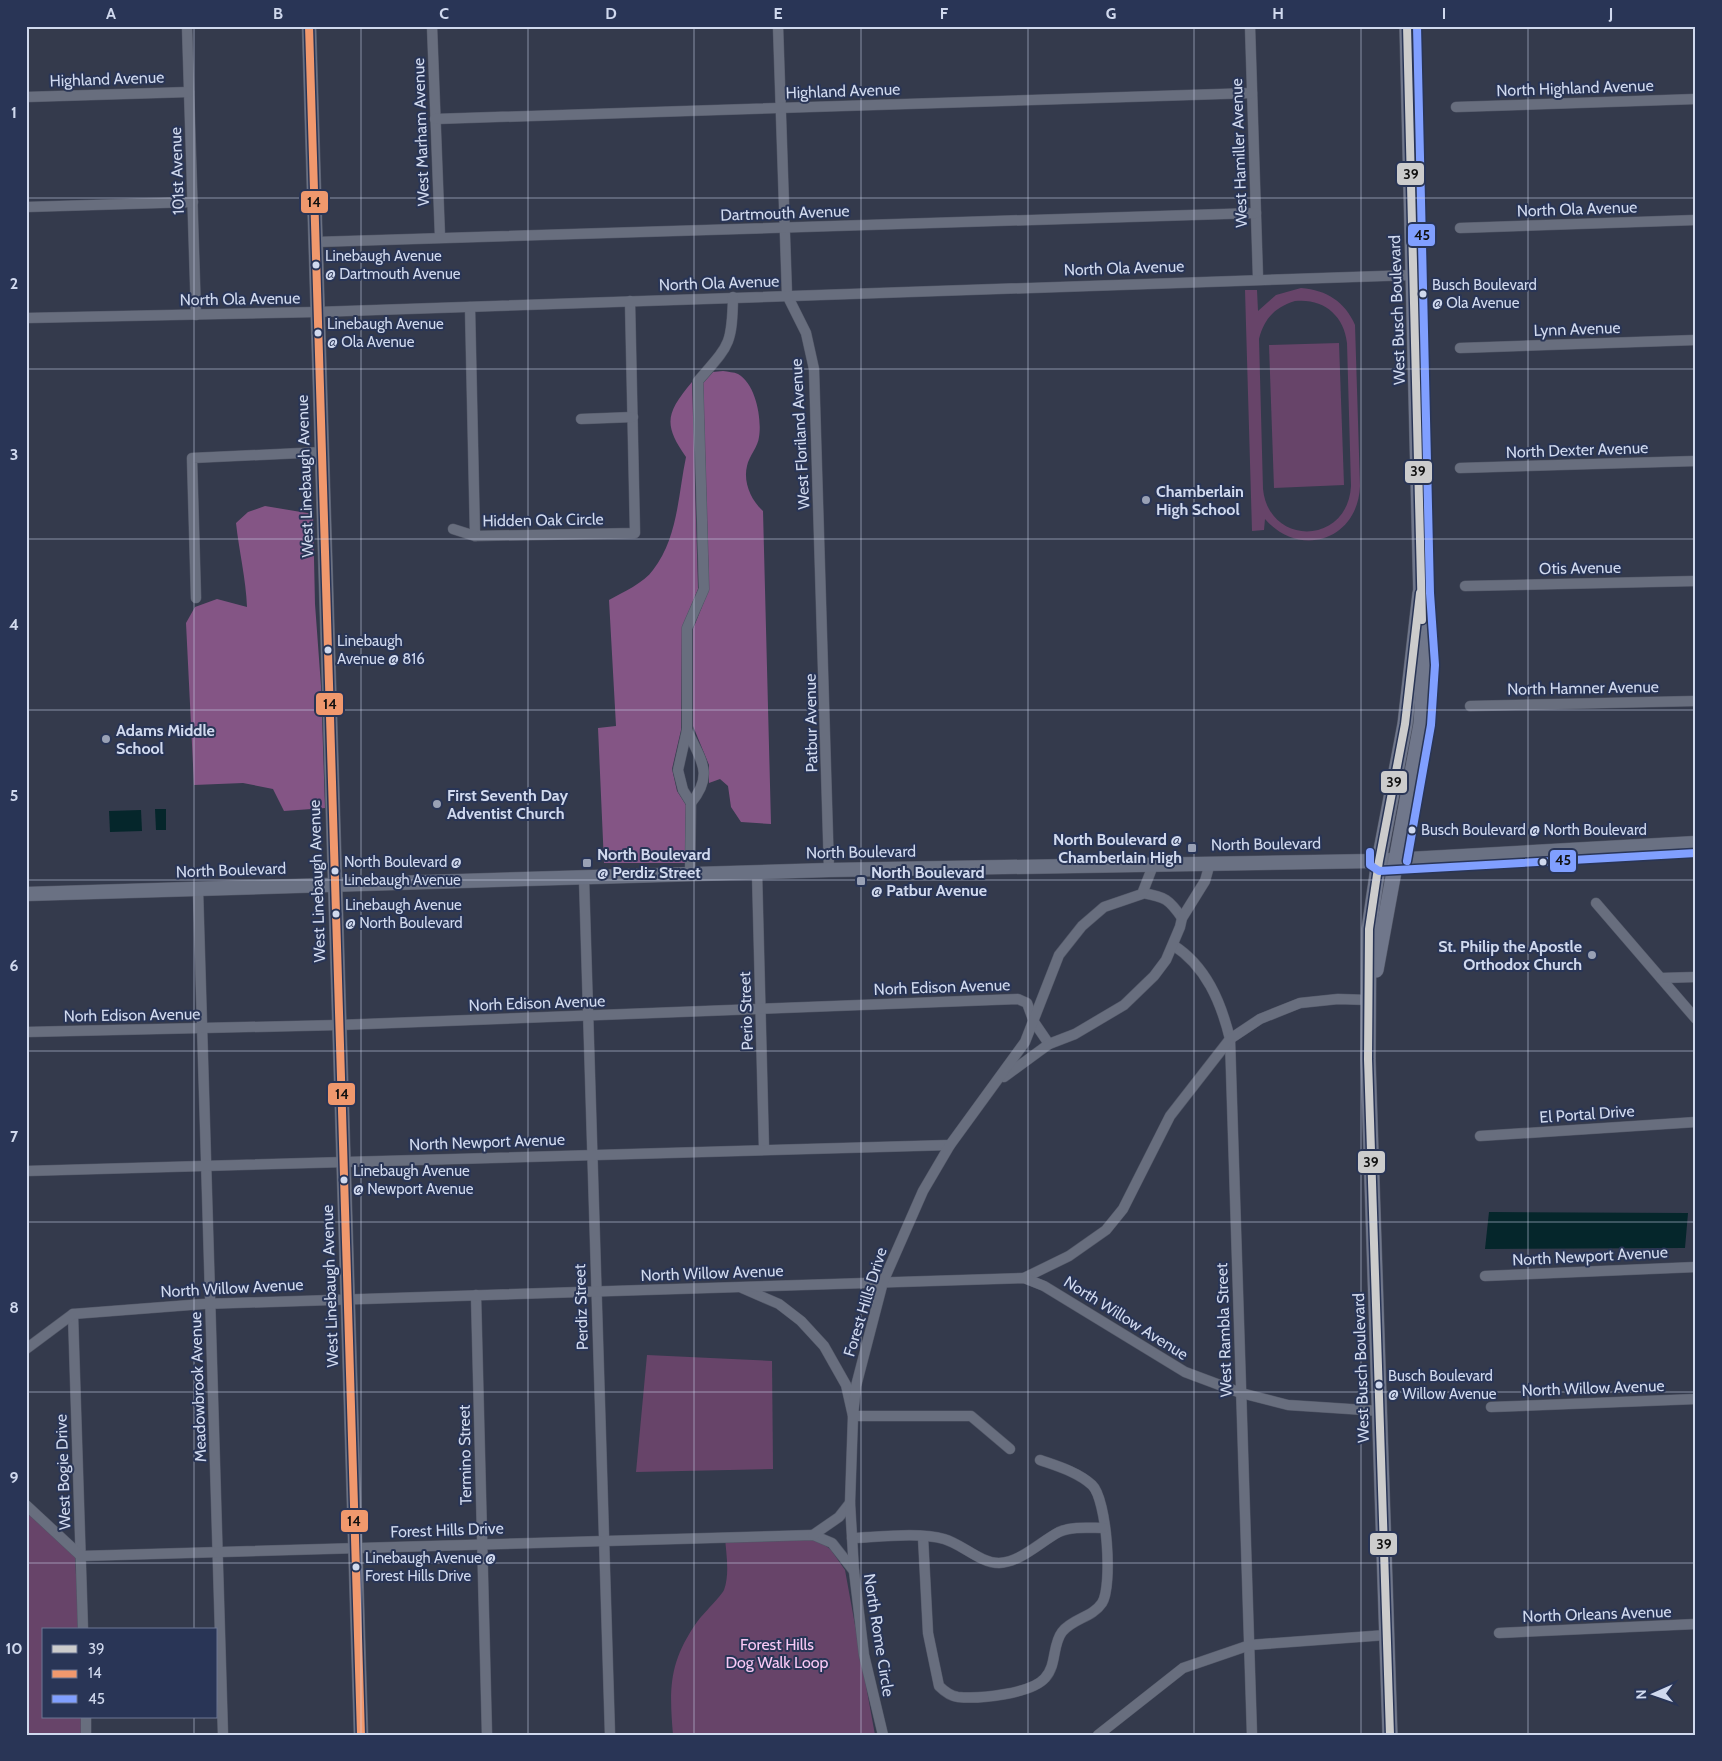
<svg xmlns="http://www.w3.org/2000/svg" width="1722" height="1761" font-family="Cabin,sans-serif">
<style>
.green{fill:#674469;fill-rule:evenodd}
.forest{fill:#845585}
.water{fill:#05262b}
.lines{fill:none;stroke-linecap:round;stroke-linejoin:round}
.street-casing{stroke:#525767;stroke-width:11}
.secondary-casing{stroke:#525767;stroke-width:15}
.primary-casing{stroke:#525767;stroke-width:16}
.street{stroke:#686e7e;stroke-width:10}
.secondary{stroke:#6a7183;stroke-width:14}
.primary{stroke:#70778b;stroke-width:15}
.bus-1-casing{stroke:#293556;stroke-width:11}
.bus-2-casing{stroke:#293556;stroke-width:11}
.bus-3-casing{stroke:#293556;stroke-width:11}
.bus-1{stroke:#ccc;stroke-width:8}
.bus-2{stroke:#f0986d;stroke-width:8}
.bus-3{stroke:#809fff;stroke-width:8}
.grid{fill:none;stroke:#d0d9ee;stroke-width:1;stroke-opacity:0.55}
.bus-dot{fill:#d0d9ee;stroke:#293556;stroke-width:2}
.poi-dot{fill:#99a1b5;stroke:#293556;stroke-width:2}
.labels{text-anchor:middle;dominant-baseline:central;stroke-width:4;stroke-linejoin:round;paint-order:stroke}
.bus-label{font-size:15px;fill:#d0d9ee;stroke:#293556;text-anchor:start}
.street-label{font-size:16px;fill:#d0d9ee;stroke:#293556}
.poi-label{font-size:16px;font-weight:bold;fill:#d0d9ee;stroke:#293556;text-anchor:start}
.park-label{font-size:16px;fill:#f8c8f5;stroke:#293556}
.line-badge{stroke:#293556;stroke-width:2}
.pale-badge-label{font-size:14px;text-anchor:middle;font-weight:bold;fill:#111}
.neatline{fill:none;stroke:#d0d9ee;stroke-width:2}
.grid-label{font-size:16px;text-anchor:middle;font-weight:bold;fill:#d0d9ee}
</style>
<rect width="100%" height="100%" fill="#343a4c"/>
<g class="green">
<path d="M1301,288C1327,290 1345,302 1355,325L1360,486C1358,540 1300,559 1265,519L1264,530L1252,531L1245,290H1257L1258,311L1276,295ZM1295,301C1323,298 1344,315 1347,343L1351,486C1348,545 1269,547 1263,489L1259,339C1264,319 1275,307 1295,301Z"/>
<path d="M1339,343L1344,485L1274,488L1269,345Z"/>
<path d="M647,1355L772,1361L773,1469L636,1472Z"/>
<path d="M26,1512L75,1556L79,1630H44V1717H82V1735H26Z"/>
<path d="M813,1535L831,1550L845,1570L875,1735H673C669,1688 669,1662 697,1622C703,1614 721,1596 724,1590C730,1574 726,1553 725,1537Z"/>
</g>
<g class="forest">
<path d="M723,371C728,372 734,372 738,374C756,384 762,419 759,437C758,447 749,456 747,466C743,482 751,500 763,511L771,824L741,822L731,807L728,786L720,779L709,783V765L693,726V629L709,589L703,383L713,372Z"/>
<path d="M692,382L698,589L682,628L681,730L672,769L677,791L686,805L685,863H604L598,728L616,726L609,600C623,592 644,583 653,570C678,538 678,495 686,457C663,424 666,413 692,382Z"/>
<path d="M265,506L313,514L315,604L321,686L325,808L284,811L273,789L243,783L194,785L186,623L195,607L217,599L247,607C246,579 239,551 236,523L248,512Z"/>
</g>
<g class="water">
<path d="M155,809H166V830H156Z"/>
<path d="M141,810L142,831L110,832L109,811Z"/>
<path d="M1489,1212L1688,1213L1685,1248L1485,1249Z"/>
</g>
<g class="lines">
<g class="street-casing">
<g id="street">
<path d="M187,26L196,315"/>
<path d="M432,26L440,237"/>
<path d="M778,26L787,295L806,333L814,369L829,870"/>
<path d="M1250,26L1258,278"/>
<path d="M26,97L189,92"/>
<path d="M1456,107L1696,99"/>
<path d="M435,119L1252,93"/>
<path d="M26,207L193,202"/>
<path d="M1460,228L1696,220"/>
<path d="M316,242L1256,213"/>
<path d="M470,307L475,536L635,533L630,301"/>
<path d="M26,318L317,312L1413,275"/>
<path d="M1460,348L1696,340"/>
<path d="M581,419L633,417"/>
<path d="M1460,468L1696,461"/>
<path d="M453,529L475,536"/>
<path d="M1465,586L1696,581"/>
<path d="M196,598L192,458L322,452"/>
<path d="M1470,706L1696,701"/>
<path d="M687,730C700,759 715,774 691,803"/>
<path d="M757,872L764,1149"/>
<path d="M690,874L691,803L683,790L678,770L687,730V628L704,589L698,381C729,345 732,346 733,297"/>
<path d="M584,878L610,1735"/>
<path d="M198,889L223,1735"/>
<path d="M1143,893C1165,897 1169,899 1182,918"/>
<path d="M1596,903L1696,1019"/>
<path d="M1173,945C1206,966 1221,1002 1230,1039L1252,1735"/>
<path d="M1661,978L1696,977"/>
<path d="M26,1032L339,1025L1018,999L1027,1003L1034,1022L1049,1044"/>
<path d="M1004,1077L1049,1044L1075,1034L1124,1005L1154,976L1166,960L1180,927L1182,918L1205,881L1210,863"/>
<path d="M1480,1136L1696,1122"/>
<path d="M26,1171L950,1145"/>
<path d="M1485,1276L1696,1267"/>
<path d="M1024,1278L1069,1256L1106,1230L1123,1209L1170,1116L1230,1039L1260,1019L1300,1003L1338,999L1369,1000"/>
<path d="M742,1288L779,1304L801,1321L824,1346L846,1385L853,1416H971L1010,1449"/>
<path d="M476,1295L487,1735"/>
<path d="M73,1314L83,1630"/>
<path d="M26,1349L73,1314L203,1304L1024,1278L1044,1286L1185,1372L1241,1393L1288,1405L1380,1411"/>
<path d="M1491,1407L1696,1399"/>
<path d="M26,1505L81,1556L813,1535L832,1543L854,1571"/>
<path d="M813,1535L839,1517L850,1503"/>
<path d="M923,1537L928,1633L939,1686C944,1691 950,1696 958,1697C979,1699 1031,1694 1045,1678C1057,1665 1052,1645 1062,1632C1073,1618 1092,1618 1102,1603C1113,1586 1107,1499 1092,1485C1078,1472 1057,1466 1040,1460"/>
<path d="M852,1538C878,1537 920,1532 944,1539C962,1544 980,1563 999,1563C1021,1562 1040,1542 1059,1532C1072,1526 1090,1528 1104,1528"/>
<path d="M1499,1633L1696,1624"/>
<path d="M86,1717V1735"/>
<path d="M883,1735L864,1655L854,1571L850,1503L853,1416L856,1386L883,1282L923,1191L950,1145L1025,1042L1059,955L1082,926L1104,907L1142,894L1154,863"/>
<path d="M1098,1735L1183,1668L1250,1645L1386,1635"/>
</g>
</g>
<g class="secondary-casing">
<g id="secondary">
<path d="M309,26L361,1735"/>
<path d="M26,894L829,870L1373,861L1696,843"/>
</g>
</g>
<g class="primary-casing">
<g id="primary">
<path d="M1407,26L1421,602"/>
<path d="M1376,970L1421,724L1425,666L1423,630"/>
<path d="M1390,1735L1368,1059L1369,929L1379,861L1405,724L1420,593"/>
</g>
</g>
<use href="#street" class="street"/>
<use href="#secondary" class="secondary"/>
<use href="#primary" class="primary"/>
<g class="bus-1-casing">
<g id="bus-1">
<path d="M1407,26L1422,620"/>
<path d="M1390,1735L1368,1059L1369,929L1379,861L1405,724L1420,593"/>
</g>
</g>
<g class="bus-2-casing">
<path id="bus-2" d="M309,26L361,1735"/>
</g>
<g class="bus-3-casing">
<g id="bus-3">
<path d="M1370,852V865L1379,871L1696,853"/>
<path d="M1407,861L1431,725L1435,665L1430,593L1417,26"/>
</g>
</g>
<use href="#bus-1" class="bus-1"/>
<use href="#bus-2" class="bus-2"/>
<use href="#bus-3" class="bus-3"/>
</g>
<path class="grid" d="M194,26V1630M361,26V1735M528,26V1735M694,26V1735M861,26V1735M1028,26V1735M1194,26V1735M1361,26V1735M1528,26V1735M26,198H1696M26,369H1696M26,539H1696M26,710H1696M26,880H1696M26,1051H1696M26,1222H1696M26,1392H1696M26,1563H1696M194,1717V1735"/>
<g class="bus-dot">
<circle cx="316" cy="265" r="4.5"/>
<circle cx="1423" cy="294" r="4.5"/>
<circle cx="318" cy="333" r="4.5"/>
<circle cx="328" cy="650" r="4.5"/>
<circle cx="1412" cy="830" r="4.5"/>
<circle cx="1543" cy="862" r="4.5"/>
<circle cx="335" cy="871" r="4.5"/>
<circle cx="336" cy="914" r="4.5"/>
<circle cx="344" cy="1180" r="4.5"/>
<circle cx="1379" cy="1385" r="4.5"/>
<circle cx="356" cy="1567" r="4.5"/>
</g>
<g class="poi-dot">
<circle cx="1146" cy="500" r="5"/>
<circle cx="106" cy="739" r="5"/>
<circle cx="437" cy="804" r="5"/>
<rect x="1187" y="843" width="10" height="10" rx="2.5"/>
<rect x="582" y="858" width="10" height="10" rx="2.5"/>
<rect x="856" y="876" width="10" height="10" rx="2.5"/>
<circle cx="1592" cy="955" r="5"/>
</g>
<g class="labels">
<g class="bus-label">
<text x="325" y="256">Linebaugh Avenue<tspan x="325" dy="18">@ Dartmouth Avenue</tspan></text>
<text x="1432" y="285">Busch Boulevard<tspan x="1432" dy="18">@ Ola Avenue</tspan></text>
<text x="327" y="324">Linebaugh Avenue<tspan x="327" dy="18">@ Ola Avenue</tspan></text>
<text x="337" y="641">Linebaugh<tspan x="337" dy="18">Avenue @ 816</tspan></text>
<text x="1421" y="830">Busch Boulevard @ North Boulevard</text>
<text x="344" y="862">North Boulevard @<tspan x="344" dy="18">Linebaugh Avenue</tspan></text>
<text x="345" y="905">Linebaugh Avenue<tspan x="345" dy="18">@ North Boulevard</tspan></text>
<text x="353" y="1171">Linebaugh Avenue<tspan x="353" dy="18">@ Newport Avenue</tspan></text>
<text x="1388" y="1376">Busch Boulevard<tspan x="1388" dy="18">@ Willow Avenue</tspan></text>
<text x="365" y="1558">Linebaugh Avenue @<tspan x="365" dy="18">Forest Hills Drive</tspan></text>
</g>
<g class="street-label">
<text transform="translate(107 79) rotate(-2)">Highland Avenue</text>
<text transform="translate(1575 88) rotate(-2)">North Highland Avenue</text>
<text transform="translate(843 91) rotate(-2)">Highland Avenue</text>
<text transform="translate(421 132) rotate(-92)">West Marham Avenue</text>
<text transform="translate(1239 153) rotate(-92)">West Hamiller Avenue</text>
<text transform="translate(177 171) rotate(-92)">101st Avenue</text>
<text transform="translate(1577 209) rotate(-2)">North Ola Avenue</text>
<text transform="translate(785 213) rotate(-2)">Dartmouth Avenue</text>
<text transform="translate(1124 268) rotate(-2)">North Ola Avenue</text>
<text transform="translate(719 283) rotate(-2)">North Ola Avenue</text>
<text transform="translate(240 299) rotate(-1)">North Ola Avenue</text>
<text transform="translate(1397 310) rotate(-92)">West Busch Boulevard</text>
<text transform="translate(1577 329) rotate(-2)">Lynn Avenue</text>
<text transform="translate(800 434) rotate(-93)">West Floriland Avenue</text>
<text transform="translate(1577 450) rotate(-2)">North Dexter Avenue</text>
<text transform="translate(305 476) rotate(-92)">West Linebaugh Avenue</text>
<text transform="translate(543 520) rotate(-1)">Hidden Oak Circle</text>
<text transform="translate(1580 568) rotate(-1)">Otis Avenue</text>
<text transform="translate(1583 688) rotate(-1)">North Hamner Avenue</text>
<text transform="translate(811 723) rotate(-91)">Patbur Avenue</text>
<text transform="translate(1266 844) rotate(-1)">North Boulevard</text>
<text transform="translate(861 852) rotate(-1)">North Boulevard</text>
<text transform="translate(231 870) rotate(-2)">North Boulevard</text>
<text transform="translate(317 881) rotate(-92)">West Linebaugh Avenue</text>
<text transform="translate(942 987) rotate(-2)">Norh Edison Avenue</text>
<text transform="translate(537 1003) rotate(-2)">Norh Edison Avenue</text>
<text transform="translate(746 1011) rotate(-92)">Perio Street</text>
<text transform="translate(132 1015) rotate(-1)">Norh Edison Avenue</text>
<text transform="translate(1587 1114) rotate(-4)">El Portal Drive</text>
<text transform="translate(487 1142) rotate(-2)">North Newport Avenue</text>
<text transform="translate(1590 1256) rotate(-3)">North Newport Avenue</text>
<text transform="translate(712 1273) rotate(-2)">North Willow Avenue</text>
<text transform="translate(330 1286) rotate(-92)">West Linebaugh Avenue</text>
<text transform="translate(232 1288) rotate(-3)">North Willow Avenue</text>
<text transform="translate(865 1302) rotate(-73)">Forest Hills Drive</text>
<text transform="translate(581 1307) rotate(-92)">Perdiz Street</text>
<text transform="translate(1126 1318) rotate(32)">North Willow Avenue</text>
<text transform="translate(1224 1330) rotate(-92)">West Rambla Street</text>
<text transform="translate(1361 1368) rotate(-92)">West Busch Boulevard</text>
<text transform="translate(198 1387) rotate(-92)">Meadowbrook Avenue</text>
<text transform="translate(1593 1388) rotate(-2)">North Willow Avenue</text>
<text transform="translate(465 1455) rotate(-91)">Termino Street</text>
<text transform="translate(63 1472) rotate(-92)">West Bogie Drive</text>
<text transform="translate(447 1530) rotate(-2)">Forest Hills Drive</text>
<text transform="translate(1597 1614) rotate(-2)">North Orleans Avenue</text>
<text transform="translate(879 1635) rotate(81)">North Rome Circle</text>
</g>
<g class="poi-label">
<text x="1156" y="491">Chamberlain<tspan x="1156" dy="18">High School</tspan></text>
<text x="116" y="730">Adams Middle<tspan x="116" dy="18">School</tspan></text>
<text x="447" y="795">First Seventh Day<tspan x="447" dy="18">Adventist Church</tspan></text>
<text x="1182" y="839" text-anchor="end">North Boulevard @<tspan x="1182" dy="18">Chamberlain High</tspan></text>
<text x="597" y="854">North Boulevard<tspan x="597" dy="18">@ Perdiz Street</tspan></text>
<text x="871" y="872">North Boulevard<tspan x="871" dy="18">@ Patbur Avenue</tspan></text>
<text x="1582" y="946" text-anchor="end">St. Philip the Apostle<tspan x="1582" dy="18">Orthodox Church</tspan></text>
</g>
<g class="park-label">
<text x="777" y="1644">Forest Hills<tspan x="777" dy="18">Dog Walk Loop</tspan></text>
</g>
</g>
<g class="line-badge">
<rect x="1396" y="162" width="29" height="24" rx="5" fill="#ccc"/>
<rect x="300" y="190" width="29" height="24" rx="5" fill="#f0986d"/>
<rect x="1407" y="223" width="29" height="24" rx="5" fill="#809fff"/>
<rect x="1404" y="460" width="29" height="24" rx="5" fill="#ccc"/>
<rect x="315" y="692" width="29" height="24" rx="5" fill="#f0986d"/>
<rect x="1380" y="770" width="28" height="24" rx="5" fill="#ccc"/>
<rect x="1549" y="849" width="28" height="24" rx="5" fill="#809fff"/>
<rect x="327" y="1082" width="29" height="24" rx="5" fill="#f0986d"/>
<rect x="1357" y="1150" width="29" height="24" rx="5" fill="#ccc"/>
<rect x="340" y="1509" width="29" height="24" rx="5" fill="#f0986d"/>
<rect x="1369" y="1532" width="29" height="24" rx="5" fill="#ccc"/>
</g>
<g class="pale-badge-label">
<text x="1411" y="179">39</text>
<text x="314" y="207">14</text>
<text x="1422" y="240">45</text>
<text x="1418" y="476">39</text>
<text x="330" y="709">14</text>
<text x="1394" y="787">39</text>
<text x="1563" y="865">45</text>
<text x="342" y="1099">14</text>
<text x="1371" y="1167">39</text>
<text x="354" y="1526">14</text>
<text x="1384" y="1549">39</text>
</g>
<rect width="1722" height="1761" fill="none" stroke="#293556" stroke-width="55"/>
<rect x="42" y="1628" width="175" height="90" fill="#293556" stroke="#6c7793"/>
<rect x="52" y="1645" width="25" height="8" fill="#cccccc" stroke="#6c7793"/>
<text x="88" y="1654" font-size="15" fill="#d0d9ee">39</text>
<rect x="52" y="1670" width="25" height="8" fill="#f0986d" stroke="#6c7793"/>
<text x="88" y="1678" font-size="15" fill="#d0d9ee">14</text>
<rect x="52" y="1695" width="25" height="8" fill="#809fff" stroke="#6c7793"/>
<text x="88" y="1704" font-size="15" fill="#d0d9ee">45</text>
<g transform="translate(1654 1694) rotate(268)" stroke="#293556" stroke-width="4" paint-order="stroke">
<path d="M0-4L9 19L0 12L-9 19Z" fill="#d0d9ee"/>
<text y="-8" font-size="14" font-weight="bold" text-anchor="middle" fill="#d0d9ee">N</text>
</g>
<rect x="28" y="28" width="1666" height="1706" class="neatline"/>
<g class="grid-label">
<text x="111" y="19">A</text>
<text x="278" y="19">B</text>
<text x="444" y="19">C</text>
<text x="611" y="19">D</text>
<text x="778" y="19">E</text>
<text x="944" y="19">F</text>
<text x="1111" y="19">G</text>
<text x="1278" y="19">H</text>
<text x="1444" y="19">I</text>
<text x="1611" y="19">J</text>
<text x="14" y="118">1</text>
<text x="14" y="289">2</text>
<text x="14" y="460">3</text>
<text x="14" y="630">4</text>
<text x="14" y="801">5</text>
<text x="14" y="971">6</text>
<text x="14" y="1142">7</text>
<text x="14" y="1313">8</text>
<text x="14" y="1483">9</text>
<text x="14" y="1654">10</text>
</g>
</svg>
